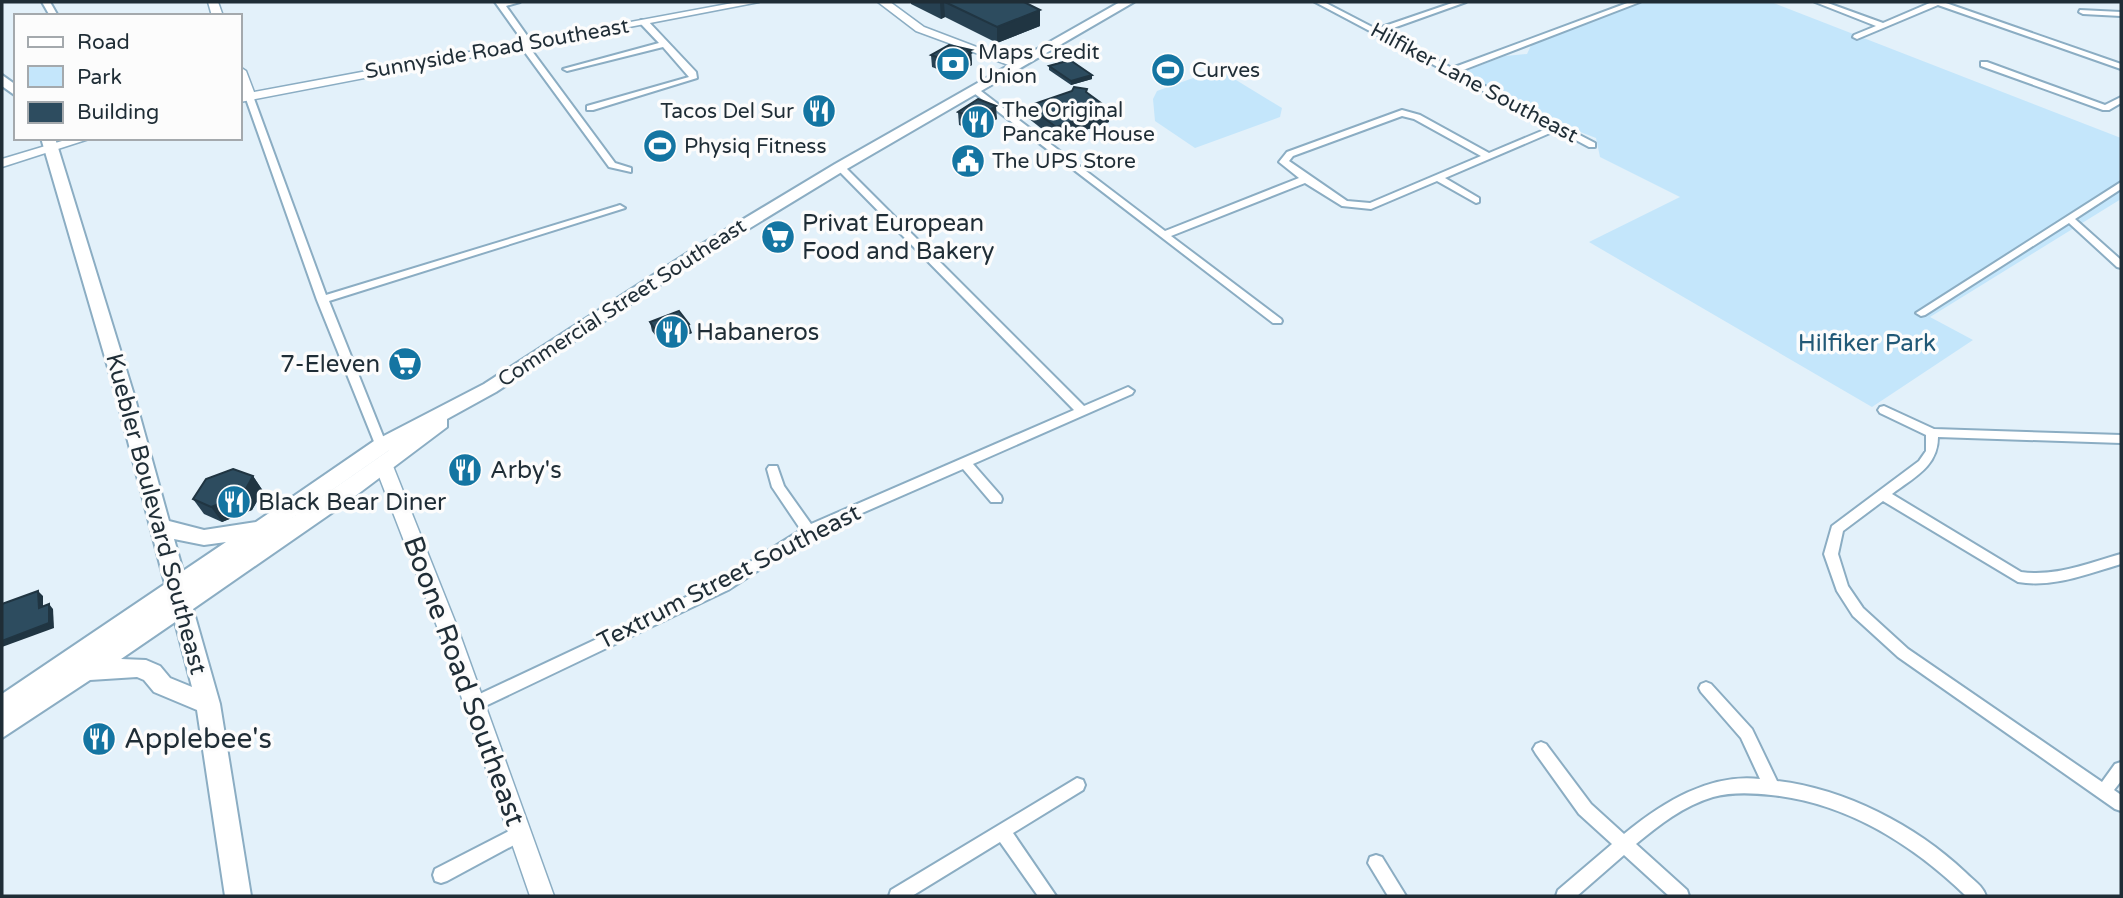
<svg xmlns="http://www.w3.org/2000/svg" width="2123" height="898" font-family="'Varela Round',sans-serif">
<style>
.green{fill:#c4e6fb}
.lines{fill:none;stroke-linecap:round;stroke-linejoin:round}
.street-casing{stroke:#8badc3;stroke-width:4}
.secondary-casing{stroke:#8badc3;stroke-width:3}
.primary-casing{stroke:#8badc3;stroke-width:4}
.street{fill:#fff;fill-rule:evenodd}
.secondary{fill:#fff;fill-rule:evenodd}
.primary{fill:#fff;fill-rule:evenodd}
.wall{fill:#274152}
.shaded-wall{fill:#203542}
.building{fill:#2d4c5f;stroke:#203542;stroke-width:2}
.labels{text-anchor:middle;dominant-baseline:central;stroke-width:7;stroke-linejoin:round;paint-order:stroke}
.far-street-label{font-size:21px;fill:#1f2d36;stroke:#fcfcfc}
.far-poi-label{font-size:21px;fill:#1f2d36;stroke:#fcfcfc;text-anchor:start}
.poi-label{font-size:24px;fill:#1f2d36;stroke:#fcfcfc;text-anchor:start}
.park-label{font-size:24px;fill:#215977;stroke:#fcfcfc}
.street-label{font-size:24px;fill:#1f2d36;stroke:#fcfcfc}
.near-street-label{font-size:28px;fill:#1f2d36;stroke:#fcfcfc}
.near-poi-label{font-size:28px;fill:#1f2d36;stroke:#fcfcfc;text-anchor:start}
</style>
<rect width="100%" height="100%" fill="#e3f1fa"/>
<g class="green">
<path d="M1629,2H1771L2121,138V199L1930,317L1973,340L1872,407L1589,242L1680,197L1600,157L1596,138L1554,122L1465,75V71L1505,56L1527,54L1535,37Z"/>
<path d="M1218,69L1282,108L1280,117L1195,148L1155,121L1153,99L1157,91Z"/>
</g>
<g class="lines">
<g class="street-casing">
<g id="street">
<path d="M42,2H50L58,16H50Z"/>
<path d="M495,2H520L506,6L528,37L532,51L615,163L631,168V172L609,167L524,51L520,37Z"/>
<path d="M1315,2H1324L1376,29L1455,2H1466L1382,32L1452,68L1630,2H1640L1458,72L1595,143V147H1589L1557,130L1445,178L1479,198V202L1476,203L1437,181L1371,209L1342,206L1305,183L1171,236L1281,319L1282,321L1281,323H1273L970,90L977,88L1165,231L1299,178L1279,162L1287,152L1402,110L1420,115L1489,153L1551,127ZM1402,116L1414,119L1481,156L1370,203L1347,201L1289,161L1293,156Z"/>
<path d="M1815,2H1825L1883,23L1932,2H1943L2121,64V69L1938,5L1857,39L1853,37L1854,35L1876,26Z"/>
<path d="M2080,10L2121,12V16L2083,14L2079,12Z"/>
<path d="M641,20H647L696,72L697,78L593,110H587V106L689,77L663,47L567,71L563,69L659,43L641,24Z"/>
<path d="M1981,62H1987L2105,105L2121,97V103L2109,110H2103L1981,66Z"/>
<path d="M246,94L253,96L326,295L617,206L620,205L625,208L329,301L387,446L381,450L377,449L317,300L245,96Z"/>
<path d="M840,164L843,165L1084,406L1128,387L1134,391L1132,394L973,464L1001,496L1002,499L1001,502H991L963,469L814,534L728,590L479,709L474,710L469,709L467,704L469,699L718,582L801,530L772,487L767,469L769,466H777L784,486L811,524L1074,410L837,169L835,167Z"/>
<path d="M2121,182V189L2075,219L2121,260V268L2117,267L2069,223L1925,315L1921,316L1916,313Z"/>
<path d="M1884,406L1934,429L2121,435V443L1938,437C1938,467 1913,478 1892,494L2021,572C2056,577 2088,563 2121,554V564C2087,574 2054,588 2018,582L1883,501L1843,531L1838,554L1848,586L1863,608L1908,649L2102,782L2115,764L2121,762V781L2114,790L2121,795V811L2115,809L1898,657L1853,616L1837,591L1824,554L1832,526L1919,461L1926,451V435L1880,413L1878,410L1880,407Z"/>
<path d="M1706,682L1711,684L1752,729L1777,781C1845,789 1915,825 1965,872C1973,880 1983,886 1986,896H1966C1912,844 1847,803 1771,795C1753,793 1731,792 1713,797C1683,806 1659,825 1636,844L1687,890L1689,896H1669L1624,855L1577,896H1556L1558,890L1612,844L1579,814L1536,754L1533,749L1536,744L1541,742L1546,744L1591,804L1624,834C1662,803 1709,773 1760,779L1741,738L1701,692L1699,688L1701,684Z"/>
<path d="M1077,778L1083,780L1085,785L1083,790L1013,833L1056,896H1038L1000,842L912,896H889L891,890Z"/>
<path d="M519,826L525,829L527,834L525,839L447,881L441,883L435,881L433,875L435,869Z"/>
<path d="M1376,855L1382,857L1406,896H1388L1368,863L1370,857Z"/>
</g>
</g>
<g class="secondary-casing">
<g id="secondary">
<path d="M208,2H218L223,16H212Z"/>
<path d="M738,2H759L240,102V94H242L240,67L246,71L254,92Z"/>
<path d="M878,2H890L924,27L1024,65L1014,67L916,31Z"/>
<path d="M72,138H92L2,167V159Z"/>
<path d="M384,460L393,466L458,629L554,896H530L438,629L375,466Z"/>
</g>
</g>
<g class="primary-casing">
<g id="primary">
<path d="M1120,2H1134L845,170L704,256L496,392L447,419V427L346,503L193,609L220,704L251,896H225L197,710L154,692L144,680L137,677L90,680L2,738V694L165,584L116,395L41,138H55L134,395L169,521L204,530L256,522L374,441L484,384L692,250L835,164ZM391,449L204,579L388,451ZM174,539L204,545L226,542L183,571ZM175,622L192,687L170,678L160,666L146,660L121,659Z"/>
<path d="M2,75L16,85V96L2,86Z"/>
</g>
</g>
<use href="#street" class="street"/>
<use href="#secondary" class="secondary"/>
<use href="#primary" class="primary"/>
</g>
<g class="wall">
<path d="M911,2H1024L1040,10V26L997,43L945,17L941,19L911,4Z"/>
<path d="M971,50L972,65L953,75L932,67L931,55Z"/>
<path d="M1049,66L1092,79L1071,85L1049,70Z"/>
<path d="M1087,93L1109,109V122L1056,140L1028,118V106Z"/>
<path d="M958,112L997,119L976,131L959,125Z"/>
<path d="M650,322L692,333L662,344L652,331Z"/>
<path d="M253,476L263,491L252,510L222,522L204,514L193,499Z"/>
</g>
<g class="shaded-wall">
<path d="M944,2L945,17L941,19L940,3Z"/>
<path d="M1040,10V26L997,43V27Z"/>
<path d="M971,50L972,65L953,75V63Z"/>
<path d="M1092,75V79L1071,85V81Z"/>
<path d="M996,106L997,119L976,131L975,118Z"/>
<path d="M1109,109V122L1056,140V127Z"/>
<path d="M689,324L692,333L662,344L659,335Z"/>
<path d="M253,476L263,491L252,510L222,522L211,507Z"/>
<path d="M38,591L43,596V613L39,608Z"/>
<path d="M49,604L53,609L54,628L2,647V641Z"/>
</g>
<g class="building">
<path d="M945,2H1024L1040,10L997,27Z"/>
<path d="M949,45L971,50L968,51L971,53L953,63L931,55Z"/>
<path d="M1070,60L1092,75L1071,81L1049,66Z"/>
<path d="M1074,87L1087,89L1086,92L1109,109L1056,127L1028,106L1072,91Z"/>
<path d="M978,99L996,106L975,118L958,112Z"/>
<path d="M679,311L689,324L659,335L650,322Z"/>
<path d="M233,469L253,476L242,496L211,507L193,499L206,479Z"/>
<path d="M38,591L39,608L49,604V623L2,641V604Z"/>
</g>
<defs>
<g id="bank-disc" transform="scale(1.75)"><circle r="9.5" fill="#1475a2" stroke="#fcfcfc"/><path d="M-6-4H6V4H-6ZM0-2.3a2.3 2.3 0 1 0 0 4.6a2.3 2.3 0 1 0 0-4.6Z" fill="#fff"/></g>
<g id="stadium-disc" transform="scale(1.75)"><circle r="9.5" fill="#1475a2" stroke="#fcfcfc"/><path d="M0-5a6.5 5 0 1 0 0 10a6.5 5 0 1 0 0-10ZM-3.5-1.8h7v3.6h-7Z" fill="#fff"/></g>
<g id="restaurant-disc" transform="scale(1.75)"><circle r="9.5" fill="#1475a2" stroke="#fcfcfc"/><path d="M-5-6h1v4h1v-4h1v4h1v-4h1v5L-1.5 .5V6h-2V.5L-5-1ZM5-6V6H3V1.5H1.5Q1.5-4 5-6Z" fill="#fff"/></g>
<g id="civic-disc" transform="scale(1.75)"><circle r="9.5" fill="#1475a2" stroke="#fcfcfc"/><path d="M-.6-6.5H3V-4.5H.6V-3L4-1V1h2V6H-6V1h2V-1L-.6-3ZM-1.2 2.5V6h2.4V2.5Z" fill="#fff"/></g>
<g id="supermarket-disc" transform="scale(1.75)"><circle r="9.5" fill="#1475a2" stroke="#fcfcfc"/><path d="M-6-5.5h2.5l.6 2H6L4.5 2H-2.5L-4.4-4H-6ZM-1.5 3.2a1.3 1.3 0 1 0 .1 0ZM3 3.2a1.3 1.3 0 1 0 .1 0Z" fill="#fff"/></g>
</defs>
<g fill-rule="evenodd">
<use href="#bank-disc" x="953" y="64"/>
<use href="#stadium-disc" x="1168" y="70"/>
<use href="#restaurant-disc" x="819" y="111"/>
<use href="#restaurant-disc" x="978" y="122"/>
<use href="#stadium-disc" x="660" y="146"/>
<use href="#civic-disc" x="968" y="161"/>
<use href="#supermarket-disc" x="778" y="237"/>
<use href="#restaurant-disc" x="672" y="332"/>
<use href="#supermarket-disc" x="405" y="364"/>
<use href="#restaurant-disc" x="465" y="470"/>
<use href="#restaurant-disc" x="234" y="502"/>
<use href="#restaurant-disc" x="99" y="739"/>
</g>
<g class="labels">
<g class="far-street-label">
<text transform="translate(497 49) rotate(-10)">Sunnyside Road Southeast</text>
<text transform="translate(1474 83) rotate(28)">Hilfiker Lane Southeast</text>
<text transform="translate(622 303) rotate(-33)">Commercial Street Southeast</text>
</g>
<g class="far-poi-label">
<text x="978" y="52">Maps Credit<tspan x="978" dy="24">Union</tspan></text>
<text x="1192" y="70">Curves</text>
<text x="1002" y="110">The Original<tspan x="1002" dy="24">Pancake House</tspan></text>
<text x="794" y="111" text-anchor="end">Tacos Del Sur</text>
<text x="684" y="146">Physiq Fitness</text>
<text x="992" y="161">The UPS Store</text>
</g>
<g class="poi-label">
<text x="802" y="223">Privat European<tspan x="802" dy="28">Food and Bakery</tspan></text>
<text x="696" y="332">Habaneros</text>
<text x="380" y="364" text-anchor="end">7-Eleven</text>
<text x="490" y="470">Arby's</text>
<text x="258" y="502">Black Bear Diner</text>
</g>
<g class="park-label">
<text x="1867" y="343">Hilfiker Park</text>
</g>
<g class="street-label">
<text transform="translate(156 514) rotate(75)">Kuebler Boulevard Southeast</text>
<text transform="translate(729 577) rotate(-27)">Textrum Street Southeast</text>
</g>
<g class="near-street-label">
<text transform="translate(464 681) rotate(70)">Boone Road Southeast</text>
</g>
<g class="near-poi-label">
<text x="124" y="739">Applebee's</text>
</g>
</g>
<rect width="2123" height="898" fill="none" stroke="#1f2d36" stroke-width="7"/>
<rect x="14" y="14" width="228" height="126" fill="#fcfcfc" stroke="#a4a9ad" stroke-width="2"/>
<rect x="28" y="37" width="35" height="10" fill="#ffffff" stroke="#a4a9ad" stroke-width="2"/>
<text x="77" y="49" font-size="21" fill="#1f2d36">Road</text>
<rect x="28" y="66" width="35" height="21" fill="#c4e6fb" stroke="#a4a9ad" stroke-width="2"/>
<text x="77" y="84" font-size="21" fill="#1f2d36">Park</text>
<rect x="28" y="102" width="35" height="21" fill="#2d4c5f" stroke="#a4a9ad" stroke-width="2"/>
<text x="77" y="119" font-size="21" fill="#1f2d36">Building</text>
</svg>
